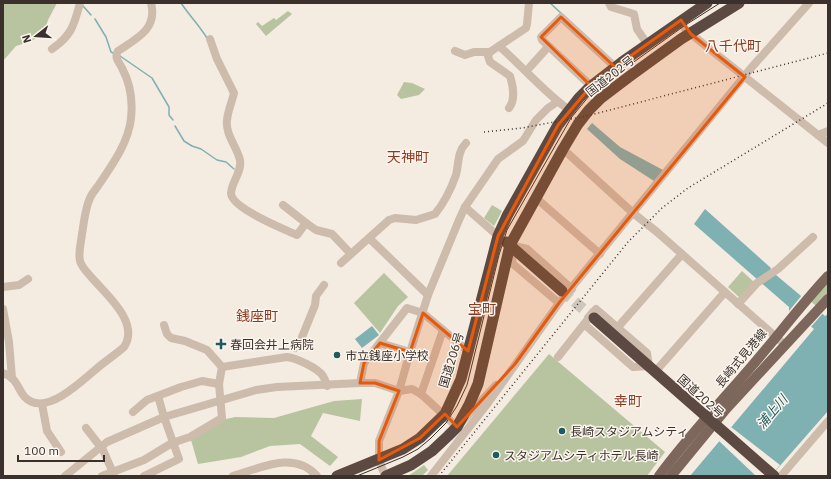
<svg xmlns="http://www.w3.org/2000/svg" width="831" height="479" font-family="'IBM Plex Sans','Noto Sans JP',sans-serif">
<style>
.green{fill:#b8c4a0}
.water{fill:#7fb0b2}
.pier{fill:#f4ebe1}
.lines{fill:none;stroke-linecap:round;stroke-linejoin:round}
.stream{stroke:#7fb0b2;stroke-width:1.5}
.highway-tunnel{stroke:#cfc6bd;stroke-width:11;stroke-dasharray:11 5.5;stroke-linecap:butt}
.minor{stroke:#cdbbac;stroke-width:8}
.major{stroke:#7d675c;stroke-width:10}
.highway{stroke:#5c4a42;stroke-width:11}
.tram{stroke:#3b302b;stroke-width:1}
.rail{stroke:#3b302b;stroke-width:1.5;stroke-dasharray:1 3;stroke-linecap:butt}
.marked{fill:#e8590c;fill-opacity:0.2;stroke:#e8590c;stroke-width:3;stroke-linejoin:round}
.poi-dot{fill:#1f5a5e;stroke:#fbf5ee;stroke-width:1.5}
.labels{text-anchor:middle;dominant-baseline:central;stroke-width:3;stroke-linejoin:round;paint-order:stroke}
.street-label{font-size:12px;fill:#3b302b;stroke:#fbf5ee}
.poi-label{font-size:12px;fill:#3b302b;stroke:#fbf5ee;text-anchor:start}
.water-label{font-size:13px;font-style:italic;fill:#1f5a5e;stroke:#fbf5ee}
.quarter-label{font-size:14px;fill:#8c3b22;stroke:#fbf5ee}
</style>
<rect width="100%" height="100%" fill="#f4ebe1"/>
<g class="green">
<path d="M3,3H57L48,20L44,32L32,41L16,46L3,61Z"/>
<path d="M288,11L292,14L266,36L256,24L258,22L262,26L274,18L276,20Z"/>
<path d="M404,82L412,83L425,89L419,95L401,99L397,95Z"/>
<path d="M492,205L502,211L494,226L484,218Z"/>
<path d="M742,271L754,282L740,298L728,287Z"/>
<path d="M384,273L408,297L398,306L380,333L354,303Z"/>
<path d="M828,280V295L817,307L810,301Z"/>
<path d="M549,354L665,452L647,476H447Z"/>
<path d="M362,399L360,421L323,413L311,436L338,457L330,466L300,444L270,446L241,457L198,464L191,440L226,419L235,417L274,418L334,401Z"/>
<path d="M424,465L428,470L422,476H408Z"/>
</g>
<g class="water">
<path d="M592,123L620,147L663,170L654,181L620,159L587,129Z"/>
<path d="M705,209L771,268L770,270L825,316L828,314V411L771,476H690L814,329L797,315L789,311V307L694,224Z"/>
<path d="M372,326L379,335L362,348L355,339Z"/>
</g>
<g class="pier">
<path d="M802,295L824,312L810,328L789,311Z"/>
<path d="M731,427L780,465L771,476H756L719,441Z"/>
</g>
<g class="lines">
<g class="stream">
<path d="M181,3C189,15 199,25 207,38"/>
<path d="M550,3L562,14"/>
<path d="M83,6L91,15"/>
<path d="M95,19L106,37L111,52L113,53"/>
<path d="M120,56L152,78L169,107V115L173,120"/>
<path d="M175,126L184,141L192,146L201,149L217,160L226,162L234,169"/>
</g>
<path class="highway-tunnel" d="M562,291L594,318"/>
<g class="minor">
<path d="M609,3L611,7L634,14L637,29L648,45"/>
<path d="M681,20L685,29L691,34L828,143"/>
<path d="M210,39L217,59L234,93C232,102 228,110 227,120C225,134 237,147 240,160C242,172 232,181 231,193C231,208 284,229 297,235L306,223L316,230L332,234L351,254"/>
<path d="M499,46C523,67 544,92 569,110"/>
<path d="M52,49C71,36 74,26 80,3"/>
<path d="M455,51L465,55L474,52H490L526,28L527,24L529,3"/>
<path d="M490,52L488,56L490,62L510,76C513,86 516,99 509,108"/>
<path d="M530,67L548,47"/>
<path d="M591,86L542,40L541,37L561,17L615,67"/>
<path d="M818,135L828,131"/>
<path d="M563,149L633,213L657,232L785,345"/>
<path d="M536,198L600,254"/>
<path d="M283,205L306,223"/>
<path d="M465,207L498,236"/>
<path d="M369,238L428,295"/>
<path d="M341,263L389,220L395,218L416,220L435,214C444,203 451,189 456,175C459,164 457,152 466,143"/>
<path d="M3,287L19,285L28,279"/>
<path d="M559,303L513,264L510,245L527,249L572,289"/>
<path d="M738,304L757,283L778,269L813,237"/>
<path d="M3,309L9,342L12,378"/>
<path d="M164,325L167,334L171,338L185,341L207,350L222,367L287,357C296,358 318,368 323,376C325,379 326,383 327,386"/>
<path d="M618,327L682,254"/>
<path d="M380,343L410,352"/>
<path d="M295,348L300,342L315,305L316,296L324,285"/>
<path d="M558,357L596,309L647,353L649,366L633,367L584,324"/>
<path d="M655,372L725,292"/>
<path d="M3,373C21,379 17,396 32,402C52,410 82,381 95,370C104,362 115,355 124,347C140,323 107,295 92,278C88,273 82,268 80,261C78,252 81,243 82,234C84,222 85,209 90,198C92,193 97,188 100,183C113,164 129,141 131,118C133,100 130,83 122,68C119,62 114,58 118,51C136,39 158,29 151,3"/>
<path d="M360,383L364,363L407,308L423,313L468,351"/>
<path d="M421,394L443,330"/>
<path d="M42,404L47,431L61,452"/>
<path d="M133,412L147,400L181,387L202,381L219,384"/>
<path d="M86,428L103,450L114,475"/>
<path d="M65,476L107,442L164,417L256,390L277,387L360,383H375L399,391L412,389L421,394L457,427L496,385"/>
<path d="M102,476L144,460L172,443L190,437L222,418L219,384L222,367"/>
<path d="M144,476L179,459L164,417L158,396"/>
<path d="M233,476C261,468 294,450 317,476"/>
<path d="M385,476L379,460V441L399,391L410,352L428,295L459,220L465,207L498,159L523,141L536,120L548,108L557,102"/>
<path d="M431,476L488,403L559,303L751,68L809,3"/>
<path d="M781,476L828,421"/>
</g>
<g class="major">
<path d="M659,476C687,438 720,403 751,367C777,337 801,305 828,276"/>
<path d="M671,476L726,409L828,299"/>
</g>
<g class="highway">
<path d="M506,242L562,291"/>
<path d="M594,318L774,476"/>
<path d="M337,476L403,449L420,438L445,414L461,379L498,236L507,216L558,125L579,98L591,86L622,62L707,3"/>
<path d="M386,476L411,465L432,451L448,436L457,427L469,405L478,384L510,245L563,149L578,124L589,110L601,98L630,76L681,39L739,3"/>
</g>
<path class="tram" d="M357,476L403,457L418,449L430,439L446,423L457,406L467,385L499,255L507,230L571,118L589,96L603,84L684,26L720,3"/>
<g class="rail">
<path d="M484,132L522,128L587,116L828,53"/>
<path d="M439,476L628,242L662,208L688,188L828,103"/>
</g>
</g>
<path class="marked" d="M561,17L615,67L681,20L691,34L745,77L559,303L515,364L457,427L445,414L420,438L379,460V441L399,391L375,383H360L364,363L380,343L410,352L423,313L468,351L498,236L558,125L591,86L541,37Z"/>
<g class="poi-dot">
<path d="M219 338h4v4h4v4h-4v4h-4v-4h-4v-4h4z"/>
<circle cx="337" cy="355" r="4"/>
<circle cx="562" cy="431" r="4"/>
<circle cx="496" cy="455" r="4"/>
</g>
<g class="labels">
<g class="street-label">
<text transform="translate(610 76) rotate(-38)">国道202号</text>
<text transform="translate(741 358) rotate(-50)">長崎式見港線</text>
<text transform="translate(451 360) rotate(-73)">国道206号</text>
<text transform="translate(701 396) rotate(42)">国道202号</text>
</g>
<g class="poi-label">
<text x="230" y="344">春回会井上病院</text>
<text x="345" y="355">市立銭座小学校</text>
<text x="570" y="431">長崎スタジアムシティ</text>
<text x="504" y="455">スタジアムシティホテル長崎</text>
</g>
<g class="water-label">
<text transform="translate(772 412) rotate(-50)">浦上川</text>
</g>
<g class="quarter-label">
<text x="733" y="46">八千代町</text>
<text x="408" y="157">天神町</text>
<text x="482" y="309">宝町</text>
<text x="257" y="316">銭座町</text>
<text x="628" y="401">幸町</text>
</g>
</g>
<rect width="831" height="479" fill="none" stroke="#3b302b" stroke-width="8"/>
<g transform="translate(36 36) rotate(253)" stroke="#fbf5ee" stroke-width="3" paint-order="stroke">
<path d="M0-3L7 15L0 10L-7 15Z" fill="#3b302b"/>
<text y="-6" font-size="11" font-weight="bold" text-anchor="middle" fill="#3b302b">N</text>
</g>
<path d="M18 455v6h86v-6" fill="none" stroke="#3b302b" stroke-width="2"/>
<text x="24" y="455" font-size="12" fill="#3b302b" stroke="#fbf5ee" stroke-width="3" paint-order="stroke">100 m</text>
</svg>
